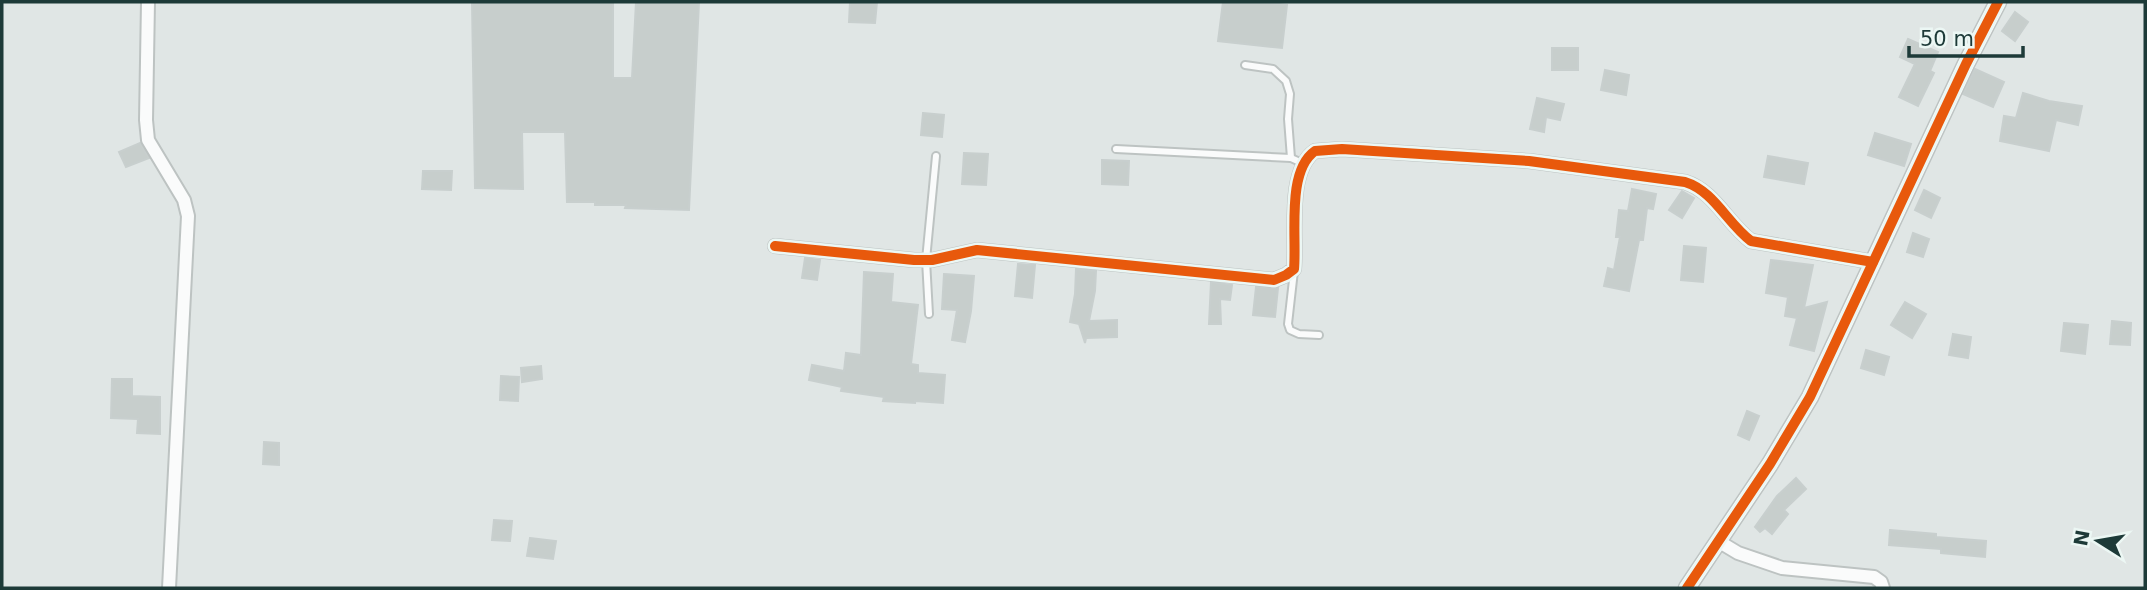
<svg xmlns="http://www.w3.org/2000/svg" width="2147" height="590" font-family="'DejaVu Sans',sans-serif">
<style>
.building{fill:#c7cecc;stroke:#c8cfce;stroke-width:2}
.lines{fill:none;stroke-linecap:round;stroke-linejoin:round}
.service-casing{stroke:#bdc3c2;stroke-width:10}
.minor-casing{stroke:#bdc3c2;stroke-width:16}
.tertiary-casing{stroke:#bdc3c2;stroke-width:19}
.service{stroke:#fafbfb;stroke-width:6}
.minor{stroke:#fafbfb;stroke-width:12}
.tertiary{stroke:#fafbfb;stroke-width:16}
.cycleway-casing{stroke:#ecf7f4;stroke-width:15}
.cycleway{stroke:#e8590c;stroke-width:10}
</style>
<rect width="100%" height="100%" fill="#e0e6e5"/>
<g class="building">
<path d="M472,2H613V78H632L636,2H699L689,210L625,208L626,205H595V202H567L565,132H522L523,189L475,188Z"/>
<path d="M850,2H877L875,23L849,22Z"/>
<path d="M1223,2H1261L1287,5L1282,48L1218,41Z"/>
<path d="M2015,12L2028,22L2015,41L2002,31Z"/>
<path d="M1908,39L1938,52L1930,71L1934,73L1918,106L1899,97L1915,64L1900,57Z"/>
<rect x="1552" y="48" width="26" height="22"/>
<path d="M1975,69L2004,82L1993,107L1963,94Z"/>
<path d="M1605,70L1629,75L1626,95L1601,90Z"/>
<path d="M2023,93L2049,101L2082,106L2078,125L2056,120L2049,151L2000,141L2004,116L2016,118Z"/>
<path d="M1537,98L1564,104L1560,120L1546,117L1544,132L1530,129Z"/>
<path d="M923,113L944,115L942,137L921,135Z"/>
<path d="M1875,133L1911,144L1904,166L1868,155Z"/>
<path d="M140,143L149,158L126,167L119,152Z"/>
<path d="M964,153L988,154L986,185L962,184Z"/>
<path d="M1768,156L1808,163L1804,184L1764,177Z"/>
<path d="M1102,160L1129,161L1128,185L1102,184Z"/>
<path d="M423,171H452L451,190L422,189Z"/>
<path d="M1632,189L1656,194L1653,209L1647,208L1643,240H1639L1629,291L1604,286L1608,268L1614,270L1620,237H1616L1619,210L1628,211Z"/>
<path d="M1924,190L1940,198L1931,218L1915,210Z"/>
<path d="M1682,191L1694,198L1682,218L1669,210Z"/>
<path d="M1913,233L1929,239L1923,257L1907,252Z"/>
<path d="M1684,246L1706,248L1703,282L1681,280Z"/>
<path d="M805,258L820,260L817,280L802,278Z"/>
<path d="M1771,260L1813,265L1804,308L1827,302L1814,351L1790,345L1797,318L1785,316L1788,297L1766,293Z"/>
<path d="M1018,264L1035,265L1032,298L1015,296Z"/>
<path d="M1076,269L1096,271L1095,291L1089,321L1117,320V337L1086,338L1085,343L1079,324L1070,322L1075,294Z"/>
<path d="M864,272L893,274L891,302L918,305L911,364L918,365V373L945,375L943,403L915,401V403L883,401L884,397L841,391L842,387L809,380L812,365L844,371L846,353L861,355Z"/>
<path d="M944,274L974,276L971,311L965,342L952,340L957,310L942,309Z"/>
<path d="M1211,282L1232,285L1230,300L1220,299L1221,324H1209Z"/>
<path d="M1256,287L1278,288L1275,317L1253,315Z"/>
<path d="M1905,302L1926,314L1912,338L1891,325Z"/>
<path d="M2112,321L2131,323L2130,345L2110,344Z"/>
<path d="M2064,323L2088,325L2085,354L2061,351Z"/>
<path d="M1953,334L1971,337L1968,358L1949,355Z"/>
<path d="M1866,350L1889,357L1884,375L1861,368Z"/>
<path d="M541,366L542,379L522,382L521,368Z"/>
<path d="M501,376L519,377L518,401L500,400Z"/>
<path d="M112,379H132V396L160,397V434L137,433L138,419L111,418Z"/>
<path d="M1747,411L1759,416L1749,440L1738,435Z"/>
<path d="M264,442L279,443V465L263,464Z"/>
<path d="M1796,478L1806,489L1784,510L1788,514L1772,534L1765,528L1760,532L1755,527L1777,496Z"/>
<path d="M494,520L512,521L510,541L492,540Z"/>
<path d="M1890,530L1936,534V537L1986,541L1985,557L1941,553V549L1889,545Z"/>
<path d="M530,538L556,541L553,559L527,556Z"/>
</g>
<g class="lines">
<g class="service-casing">
<g id="service">
<path d="M1245,65L1273,69L1286,81L1290,94L1288,119L1291,158"/>
<path d="M1116,149L1291,158L1302,163"/>
<path d="M1294,271L1288,324L1290,330L1299,334L1319,335"/>
<path d="M929,314L926,260L936,156"/>
</g>
</g>
<g class="minor-casing">
<g id="minor">
<path d="M148,2L146,120L148,140L184,200L188,216L169,588"/>
<path d="M775,246L914,260H932L977,250L1274,280L1286,275L1294,269C1297,237 1286,171 1315,151L1342,149L1529,161L1685,182C1714,191 1727,223 1751,241L1873,262"/>
<path d="M1718,541L1738,553L1782,568L1874,577L1881,582L1883,588"/>
</g>
</g>
<g class="tertiary-casing">
<path id="tertiary" d="M1687,588L1770,464L1810,397L1966,64L1998,2"/>
</g>
<use href="#service" class="service"/>
<use href="#minor" class="minor"/>
<use href="#tertiary" class="tertiary"/>
<g class="cycleway-casing">
<g id="cycleway">
<path d="M775,246L914,260H932L977,250L1274,280L1286,275L1294,269C1297,237 1286,171 1315,151L1342,149L1529,161L1685,182C1714,191 1727,223 1751,241L1873,262"/>
<path d="M1687,588L1770,464L1810,397L1966,64L1998,2"/>
</g>
</g>
<use href="#cycleway" class="cycleway"/>
</g>
<rect width="2147" height="590" fill="none" stroke="#1d3a38" stroke-width="7"/>
<g transform="translate(2098 541) rotate(281)" stroke="#ecf7f4" stroke-width="5" paint-order="stroke">
<path d="M0-5L12 26L0 18L-12 26Z" fill="#1d3a38"/>
<text y="-10" font-size="19" font-weight="bold" text-anchor="middle" fill="#1d3a38">N</text>
</g>
<path d="M1909 46v10h114v-10" fill="none" stroke="#1d3a38" stroke-width="3.5"/>
<text x="1920" y="46" font-size="21" fill="#1d3a38" stroke="#ecf7f4" stroke-width="5" paint-order="stroke">50 m</text>
</svg>
